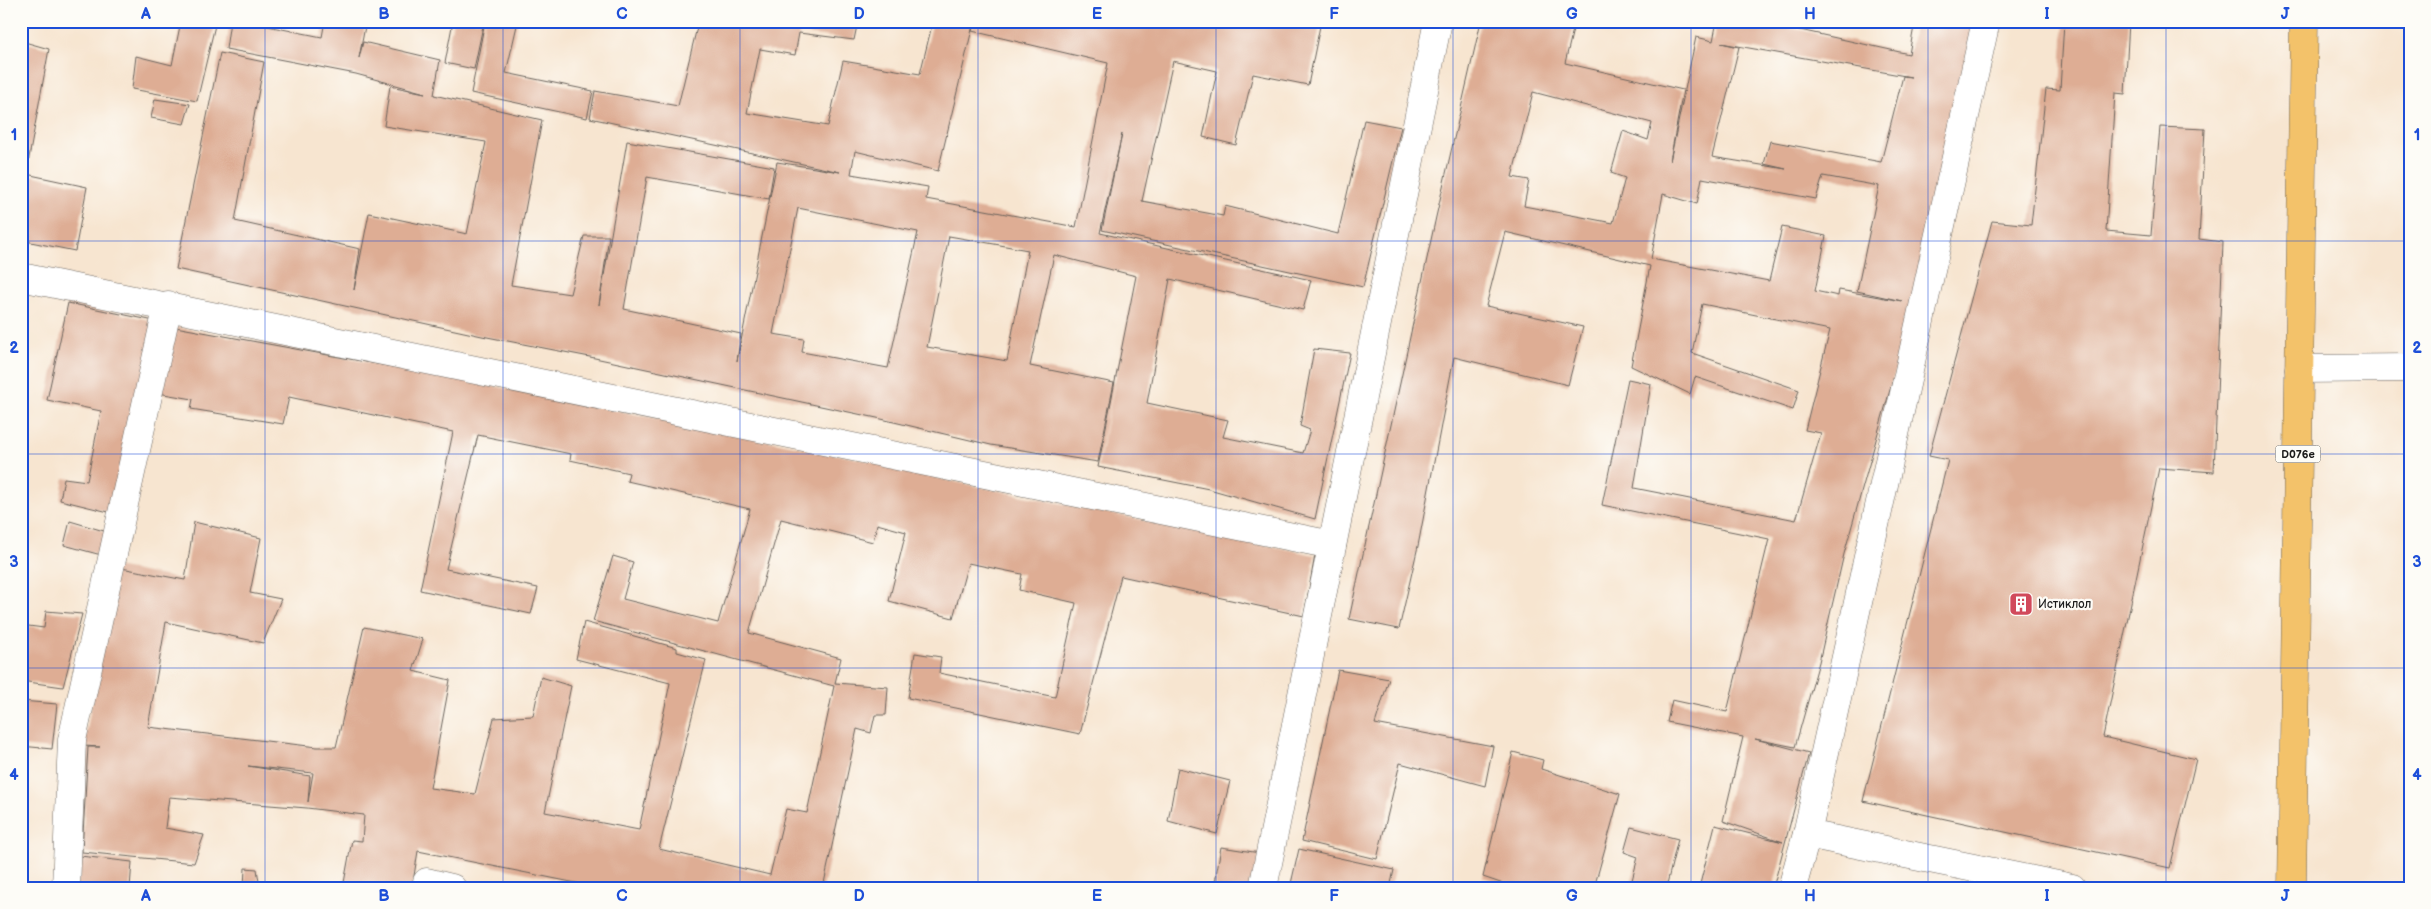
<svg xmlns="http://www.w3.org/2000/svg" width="2431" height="909" font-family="'Balsamiq Sans',sans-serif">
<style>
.building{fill:#dead94;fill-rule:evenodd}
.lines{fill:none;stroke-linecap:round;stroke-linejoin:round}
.minor-casing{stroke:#69625b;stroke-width:29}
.primary-casing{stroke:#69625b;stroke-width:29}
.minor{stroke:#fff;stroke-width:28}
.primary{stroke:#f3c26a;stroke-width:28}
.grid{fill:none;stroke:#1d4ed8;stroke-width:1;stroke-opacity:0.55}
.labels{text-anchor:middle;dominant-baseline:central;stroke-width:4.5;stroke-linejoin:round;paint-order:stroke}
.shield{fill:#fdfcf7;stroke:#605f5e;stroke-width:1}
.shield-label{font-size:11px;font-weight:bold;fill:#1c1c1c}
.poi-label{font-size:12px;fill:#1c1c1c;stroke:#fdfcf7;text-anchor:start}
.neatline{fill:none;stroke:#1d4ed8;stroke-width:2}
.grid-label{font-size:16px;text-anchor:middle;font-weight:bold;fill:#1d4ed8}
</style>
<rect width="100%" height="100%" fill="#fdfcf7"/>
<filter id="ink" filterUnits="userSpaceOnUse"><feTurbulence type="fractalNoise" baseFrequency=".02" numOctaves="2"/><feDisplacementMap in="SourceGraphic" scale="10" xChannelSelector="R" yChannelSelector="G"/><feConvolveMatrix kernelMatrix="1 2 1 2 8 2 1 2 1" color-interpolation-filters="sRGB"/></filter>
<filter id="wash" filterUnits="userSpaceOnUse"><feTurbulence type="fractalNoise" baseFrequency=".0096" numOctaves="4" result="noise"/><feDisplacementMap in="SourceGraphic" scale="20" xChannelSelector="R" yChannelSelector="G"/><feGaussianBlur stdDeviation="1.12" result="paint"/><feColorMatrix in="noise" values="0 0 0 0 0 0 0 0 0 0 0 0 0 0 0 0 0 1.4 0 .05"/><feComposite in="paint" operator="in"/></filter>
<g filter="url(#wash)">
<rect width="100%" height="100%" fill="#f7e5d0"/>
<g id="blocks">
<g class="building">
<path d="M181,21H216L197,101L132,89L136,56L172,65Z"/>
<path d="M230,21H263L262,25L322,37L325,21H366L359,58L363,42L440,60L434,95L542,120L511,285L570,294L584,236H609L599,305L627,141L774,167L769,199L647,177L624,309L741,334L737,361L777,162L840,172L590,118L595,91L678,106L698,23L695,21H858L854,40L799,33L795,55L760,49L747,113L828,126L843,61L920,74L932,25L917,21H974L938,171L855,151L851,174L928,187L926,199L1076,227L1108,63L972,31L975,21H1321L1308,85L1253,74L1236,145L1203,137L1217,71L1173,61L1142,201L1223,216L1225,206L1338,234L1364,120L1401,127L1363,287L1102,230L1122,134L1100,233L1311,280L1303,310L1170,279L1147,403L1228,420L1223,437L1303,453L1310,430L1300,426L1314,349L1350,353L1315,519L1209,489L1098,467L1136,276L1054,255L1030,366L1114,383L1098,462L991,445L877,418L590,357L482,336L176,269L220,53L264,62L235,221L360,249L354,290L369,213L467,234L486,142L384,126L390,86L425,93L356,74L226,49ZM798,208L918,232L888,368L802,352L804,339L773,334ZM949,236L1028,250L1007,361L927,347Z"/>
<path d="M453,21H484L474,69L445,63Z"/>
<path d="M485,21H518L506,73L593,91L587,118L471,93Z"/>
<path d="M1481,21H1575L1565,63L1683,90L1670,161L1696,37L1713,41L1717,21H1759L1909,54L1915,21H1974L1914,304L1844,554L1819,662L1795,747L1755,739L1809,753L1773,888H1699L1715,825L1783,842L1723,821L1743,737L1667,722L1672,700L1727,712L1769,539L1602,505L1628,379L1651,384L1634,488L1796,520L1821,433L1805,430L1830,330L1702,304L1692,353L1799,390L1793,410L1695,377L1690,394L1631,366L1650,266L1505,232L1486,306L1583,327L1568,385L1454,357L1418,546L1399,629L1349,619L1436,217ZM1721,43L1911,77L1903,76L1881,162L1770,141L1764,164L1786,169L1712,157L1739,47ZM1533,92L1652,123L1648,140L1623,131L1611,173L1625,178L1613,223L1524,206L1529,180L1512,177ZM1823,176L1879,186L1857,291L1902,301L1839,290L1838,296L1815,291L1826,236L1782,227L1769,281L1651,259L1663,194L1697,204L1702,178L1816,199Z"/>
<path d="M2064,21H2129L2125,94L2115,93L2106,231L2151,235L2160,127L2205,129L2199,239L2223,242L2214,472L2159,468L2103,737L2196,759L2170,868L1863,801L1948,460L1929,456L1992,221L2031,225L2046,89L2060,90Z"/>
<path d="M21,41L49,49L26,174L87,187L75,251L21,240Z"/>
<path d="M155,99L190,104L184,124L151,118Z"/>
<path d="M68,303L164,323L121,515L60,500L64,478L87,481L101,411L47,400Z"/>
<path d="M170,326L464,380L889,465L946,480L1315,555L1304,616L1121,576L1080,734L908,698L915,653L941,657L939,673L1055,697L1076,603L1019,590L1022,574L968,563L953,618L889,601L906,532L877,524L873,542L781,519L749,633L841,658L835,683L888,687L886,715H875L871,733L857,729L823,888H601L418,851L412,888H343L352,840L362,841L364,815L307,808L169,797L165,828L204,835L194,863L82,852L88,747H100L84,746L116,567L185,580L194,522L261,538L250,593L281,599L263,643L166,622L148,727L317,747H336L364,627L423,639L413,671L450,680L430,788L475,794L494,718L533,716L541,677L571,686L545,812L639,830L670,683L576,659L584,622L677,648V652L706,660L659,849L770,875L786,809L807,813L834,686L593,621L613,556L633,562L623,599L718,623L750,509L627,481L629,473L570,460L571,454L478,435L446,569L538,588L531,614L420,590L453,432L289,397L283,424L191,409L193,399L158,393ZM248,766L313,773L308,802L310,776Z"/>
<path d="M70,521L114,534L105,556L64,545Z"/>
<path d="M46,611L82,614L63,687L21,681V625L44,628Z"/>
<path d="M1338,670L1389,679L1375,724L1493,746L1485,786L1400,763L1377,859L1302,841Z"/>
<path d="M21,701L57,704L52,749L21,746Z"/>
<path d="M1513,752L1543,760L1541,769L1620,794L1594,888H1515L1483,877Z"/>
<path d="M1178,768L1230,781L1217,834L1168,821Z"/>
<path d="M1631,827L1678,839L1666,888H1630L1638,857L1624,852Z"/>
<path d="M1221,847L1260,853L1254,888H1214Z"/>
<path d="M1299,849L1394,870L1390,888H1350L1340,885L1339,888H1290Z"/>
<path d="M80,856L132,862L130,888H76Z"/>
<path d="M245,868L257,869L260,888H244Z"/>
</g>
</g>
</g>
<g filter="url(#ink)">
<use href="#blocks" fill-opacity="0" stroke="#69625b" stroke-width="1"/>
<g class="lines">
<g class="minor-casing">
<g id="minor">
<path d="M21,277L1332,545"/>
<path d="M2299,369L2410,368"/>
<path d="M1807,834L2072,888"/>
<path d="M66,888L72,740L168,305"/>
<path d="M427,888V882L452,888"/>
<path d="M1263,888L1438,21"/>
<path d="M1792,888L1807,834L1986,21"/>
</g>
</g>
<g class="primary-casing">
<path id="primary" d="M2292,888L2304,21"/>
</g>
<use href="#minor" class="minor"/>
<use href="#primary" class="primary"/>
</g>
</g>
<path class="grid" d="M265,21V888M503,21V888M740,21V888M978,21V888M1216,21V888M1453,21V888M1691,21V888M1928,21V888M2166,21V888M21,241H2410M21,454H2410M21,668H2410"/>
<defs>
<g id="building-square" transform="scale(1.25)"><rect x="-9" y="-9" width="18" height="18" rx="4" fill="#d1495b" stroke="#fdfcf7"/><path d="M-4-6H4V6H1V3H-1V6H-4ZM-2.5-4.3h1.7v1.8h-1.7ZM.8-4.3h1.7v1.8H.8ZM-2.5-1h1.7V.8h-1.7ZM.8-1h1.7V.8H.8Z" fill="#fff"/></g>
</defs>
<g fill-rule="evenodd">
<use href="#building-square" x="2021" y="604"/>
</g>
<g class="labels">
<rect class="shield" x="2275.5" y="445.5" width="45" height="17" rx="4"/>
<g class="shield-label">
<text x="2298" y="454">D076e</text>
</g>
<g class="poi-label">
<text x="2038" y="604">Истиклол</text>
</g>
</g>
<rect width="2431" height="909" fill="none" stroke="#fdfcf7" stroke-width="55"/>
<rect x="28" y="28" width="2376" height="854" class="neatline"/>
<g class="grid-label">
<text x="146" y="19">A</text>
<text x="384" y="19">B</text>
<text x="622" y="19">C</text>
<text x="859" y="19">D</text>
<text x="1097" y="19">E</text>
<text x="1334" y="19">F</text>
<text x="1572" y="19">G</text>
<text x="1810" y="19">H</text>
<text x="2047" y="19">I</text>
<text x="2285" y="19">J</text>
<text x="14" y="140">1</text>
<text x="2417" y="140">1</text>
<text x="14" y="353">2</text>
<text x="2417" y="353">2</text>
<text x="14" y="567">3</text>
<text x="2417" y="567">3</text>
<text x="14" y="780">4</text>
<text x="2417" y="780">4</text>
<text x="146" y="901">A</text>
<text x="384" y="901">B</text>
<text x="622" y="901">C</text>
<text x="859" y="901">D</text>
<text x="1097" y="901">E</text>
<text x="1334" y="901">F</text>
<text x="1572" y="901">G</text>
<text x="1810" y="901">H</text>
<text x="2047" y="901">I</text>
<text x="2285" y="901">J</text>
</g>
</svg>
